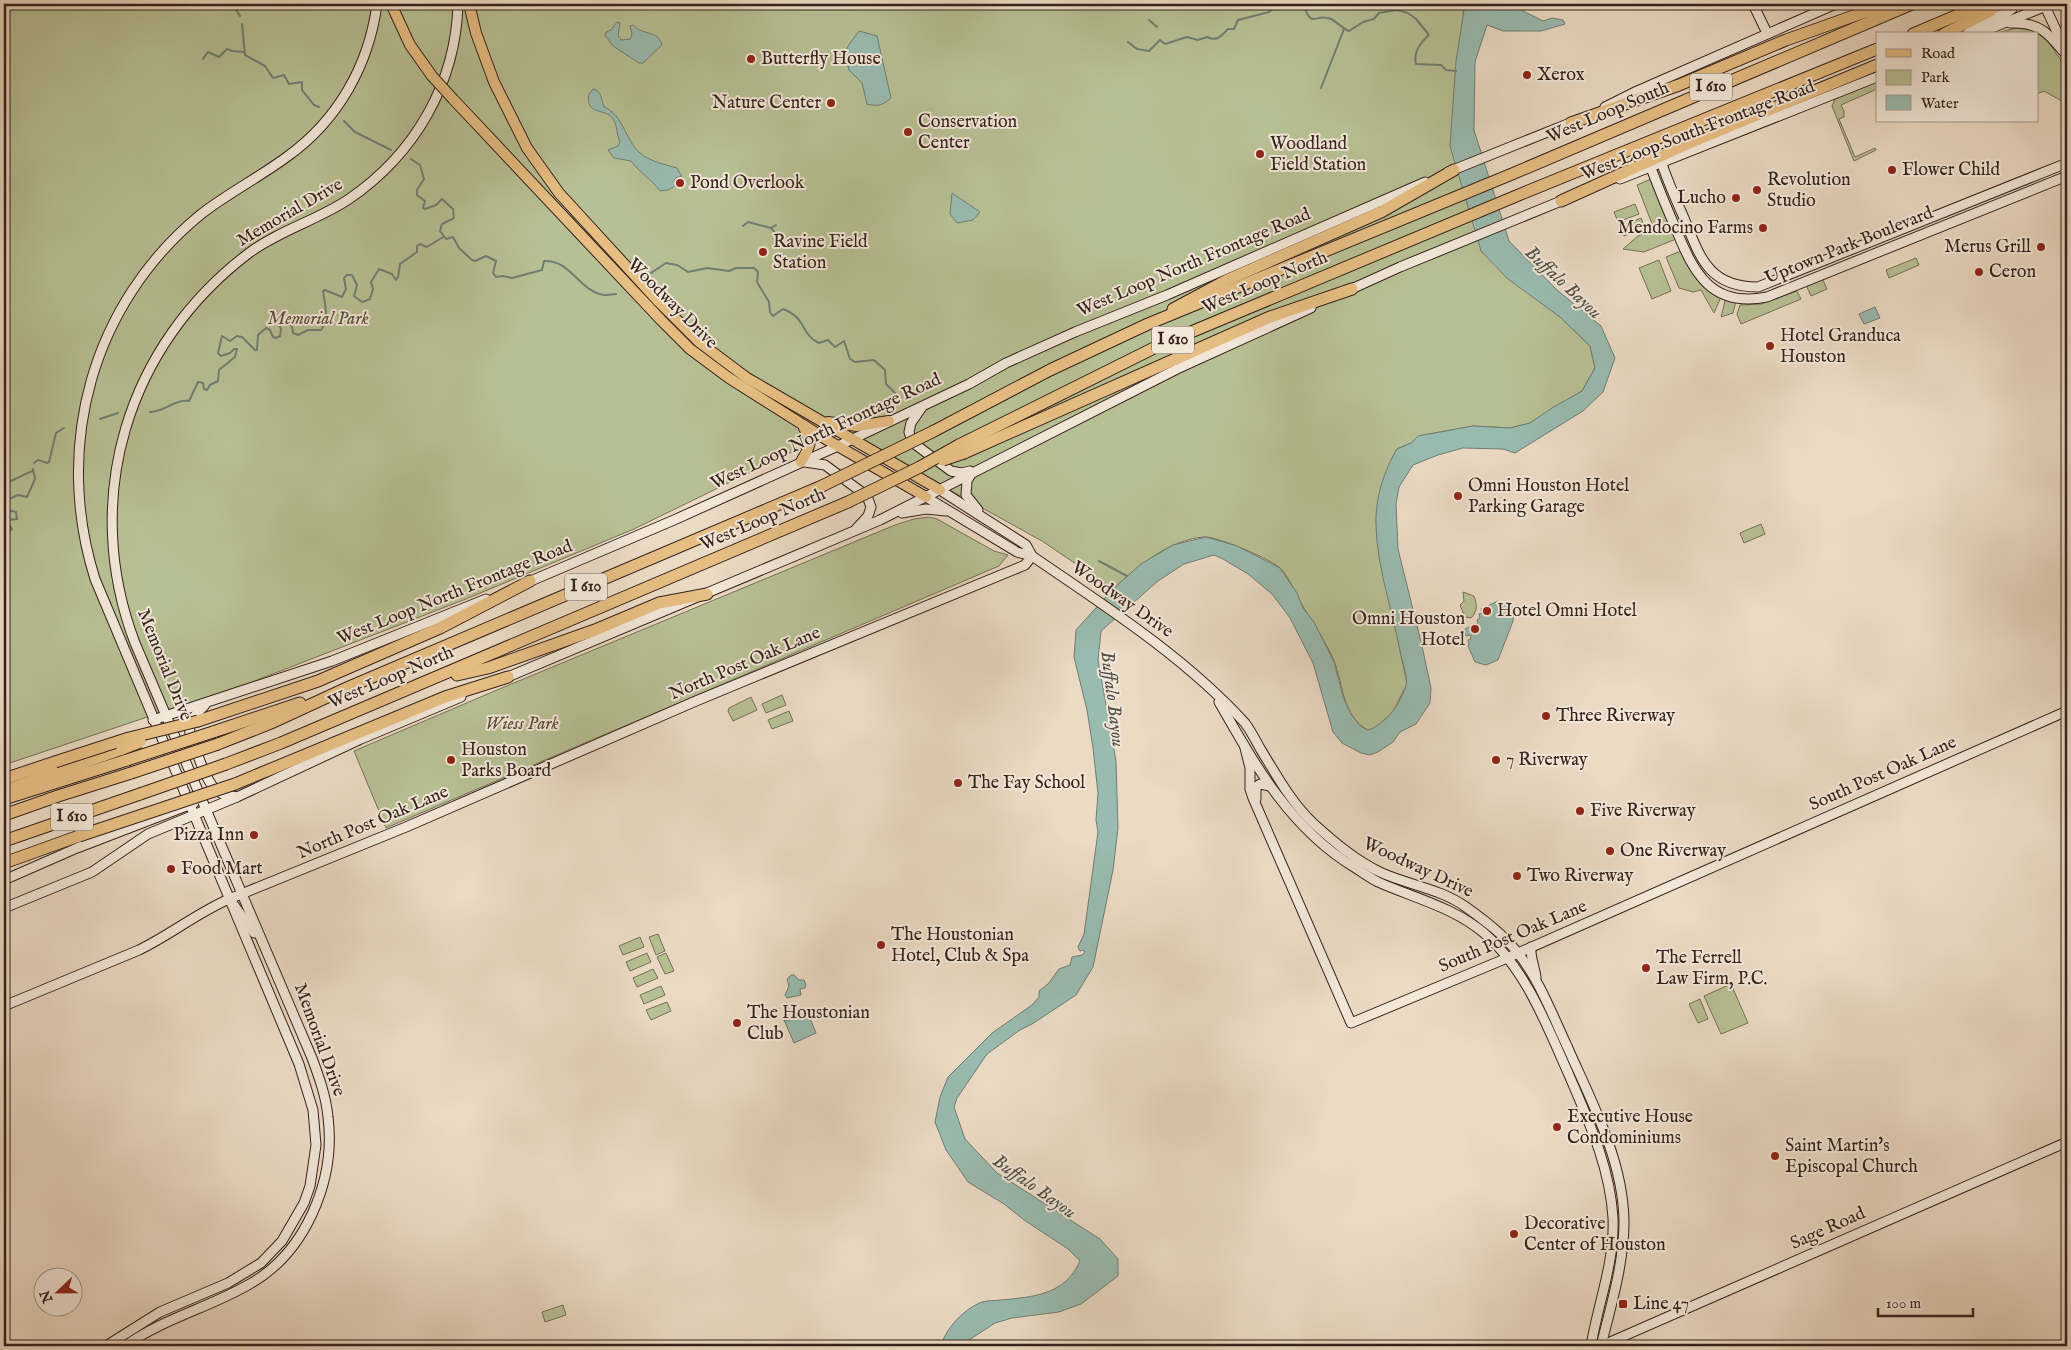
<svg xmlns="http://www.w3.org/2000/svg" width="2071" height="1350" font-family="'IM FELL English',serif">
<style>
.green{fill:#b7c094;stroke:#767158}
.water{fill:#99bbb0;stroke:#717e74}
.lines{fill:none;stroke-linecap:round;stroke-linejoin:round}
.stream{stroke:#717e74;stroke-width:2}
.secondary-casing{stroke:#34221b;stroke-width:11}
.primary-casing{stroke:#34221b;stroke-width:12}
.highway-casing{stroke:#34221b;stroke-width:13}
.secondary{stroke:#f2e7d9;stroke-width:9}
.primary{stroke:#e6bd82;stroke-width:10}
.highway{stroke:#e6bd82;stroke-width:11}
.primary-bridge-casing{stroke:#34221b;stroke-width:12;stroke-linecap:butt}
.highway-bridge-casing{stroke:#34221b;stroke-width:13;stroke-linecap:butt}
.primary-bridge{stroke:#e6bd82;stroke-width:10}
.highway-bridge{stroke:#e6bd82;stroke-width:11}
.poi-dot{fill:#8f2418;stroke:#f2e7d9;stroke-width:2}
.labels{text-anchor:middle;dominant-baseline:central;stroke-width:4;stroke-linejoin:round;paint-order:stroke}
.shield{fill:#f2e7d9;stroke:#6d5d54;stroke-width:1}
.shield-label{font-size:16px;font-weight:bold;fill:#34221b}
.poi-label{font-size:18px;fill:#34221b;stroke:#f2e7d9;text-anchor:start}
.street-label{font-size:18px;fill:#34221b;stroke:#f2e7d9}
.park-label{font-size:18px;font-style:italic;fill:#554a39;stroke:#f2e7d9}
.water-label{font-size:19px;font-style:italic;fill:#525048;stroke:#f2e7d9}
</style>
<rect width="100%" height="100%" fill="#ebdac4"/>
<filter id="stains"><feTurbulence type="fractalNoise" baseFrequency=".004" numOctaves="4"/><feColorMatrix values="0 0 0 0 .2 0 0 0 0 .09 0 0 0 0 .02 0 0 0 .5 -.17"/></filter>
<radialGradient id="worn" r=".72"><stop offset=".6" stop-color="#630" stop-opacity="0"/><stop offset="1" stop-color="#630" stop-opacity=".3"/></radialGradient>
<g class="green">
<path d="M4,4H1465L1463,12L1481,251L1560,317L1590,346L1595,368L1582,391L1530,423L1510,428L1473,426L1419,436L1411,443L1397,449L1392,458L1396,630L1407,684L1393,712L1376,728L1368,730C1342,716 1344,686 1334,661C1326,642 1314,625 1304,608C1296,596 1291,580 1281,569C1273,560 1217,536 1204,537C1168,540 1139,566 1113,589L1042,541L847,433L798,449L634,529L466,599L252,682L4,765Z"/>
<path d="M2024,26L2037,29L2036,32L2047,40L2067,69V104L2044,91L2037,94V34H1993Z"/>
<path d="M1877,81V89L1841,105L1844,111V117L1839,119L1855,157L1875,148L1876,150L1854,161L1832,106L1835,99Z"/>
<path d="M1651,179L1676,239L1644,252L1623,249L1638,236L1654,229L1637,185Z"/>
<path d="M1635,204L1639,214L1618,222L1614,212Z"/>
<path d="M1641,218L1645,228L1624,236L1620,227Z"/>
<path d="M1681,251C1693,274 1700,282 1721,297L1714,313L1701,290L1693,292L1679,288L1666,257Z"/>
<path d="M1916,258L1919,265L1889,278L1886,270Z"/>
<path d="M1659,260L1671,291L1652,299L1639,268Z"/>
<path d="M1822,278L1827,289L1811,296L1806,285Z"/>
<path d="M1797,291L1801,299L1741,324L1737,314L1740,305L1761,304Z"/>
<path d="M1726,297L1736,301L1733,313L1721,317Z"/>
<path d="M929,517L937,519L994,551L1008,555L999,566L386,828L354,751L497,690L895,525L914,519Z"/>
<path d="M1761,524L1765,534L1744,543L1740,533Z"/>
<path d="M1463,592L1474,596C1477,604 1478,611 1471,618L1465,617L1460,605L1464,601Z"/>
<path d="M782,695L786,705L766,713L762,704Z"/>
<path d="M751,697L757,710L733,721L728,711L729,708Z"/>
<path d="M789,711L793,721L772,729L768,720Z"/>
<path d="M658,934L665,951L656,955L649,937Z"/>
<path d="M640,937L644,947L623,955L619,946Z"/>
<path d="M647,953L651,962L630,971L626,962Z"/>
<path d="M666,953L674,971L665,974L657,957Z"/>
<path d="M653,969L658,978L637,987L633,978Z"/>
<path d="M1731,984L1748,1023L1721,1034L1704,996Z"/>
<path d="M661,986L665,995L644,1004L640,995Z"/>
<path d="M1700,999L1708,1019L1698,1023L1689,1004Z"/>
<path d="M667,1002L671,1011L651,1020L646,1010Z"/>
<path d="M563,1305L566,1315L545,1322L542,1312Z"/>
</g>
<g class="water">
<path d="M1465,4H1509L1543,21L1552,18L1563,20L1565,24L1541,31H1503L1487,25L1475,62L1474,130L1509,241L1557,290L1601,326L1615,358L1603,392L1583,411L1515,453L1503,449L1463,448L1438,455L1413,465L1399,487L1396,504L1398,549L1422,646L1431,688L1430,703L1416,724L1400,732L1393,742L1378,752L1370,755L1361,753L1342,743L1333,732L1313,663L1290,618L1272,594L1248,574L1223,559L1214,555L1184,564L1158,581L1101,631L1098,660L1116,761L1118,828L1113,870L1093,967L1076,995L1032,1024L1020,1030L987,1054L957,1098L954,1107L965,1139L997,1173L1100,1239L1118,1259V1276L1081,1304L1059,1312L1012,1318L995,1323L969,1340L968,1346H941C945,1329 965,1308 982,1302C988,1300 996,1301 1001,1300C1033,1297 1065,1295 1080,1261L1068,1249L1024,1220L1004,1204L968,1182L946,1150L935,1122L940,1097L948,1077L992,1033L1032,1005L1039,997V991L1048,984L1059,969L1070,965L1072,957L1082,955L1085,952L1083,950L1080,951L1078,947L1084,934L1098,832L1096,820L1098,793L1093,748L1087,710L1074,657L1076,630L1113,589L1141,564L1173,545L1206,537L1237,546L1280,568L1297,593L1303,608L1314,622L1334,662L1343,697L1351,714L1360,726L1368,730C1386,724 1401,703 1406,685C1408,678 1403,664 1401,656C1393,612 1377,569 1376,525C1375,498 1384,471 1397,449L1411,443L1418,436L1473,426L1510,428L1530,423L1552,408L1582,391L1595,368L1590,346L1560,317L1508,279L1481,251L1450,146L1456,61Z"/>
<path d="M617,22L620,23L618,36L621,40L630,39L632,34L630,26L633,25C645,37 657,29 662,45L643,63H639L613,46L605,35L606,32L611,30Z"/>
<path d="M859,31L877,36L891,98C883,105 878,107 867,104L862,83L849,70L845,55L848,46Z"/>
<path d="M593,89C602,91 601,99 604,107C623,114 625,140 640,153C649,161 666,165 677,168L682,177H677L674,180L675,186L668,190L660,191C651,179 640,173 631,161L614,158L608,150L618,146L620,142C616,134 618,126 613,119C606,107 585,117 589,94Z"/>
<path d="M952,193L980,212L973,220L957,223L950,214Z"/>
<path d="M1875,307L1880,318L1864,324L1859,314Z"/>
<path d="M1498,601L1499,604L1503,603L1507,605L1511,604L1514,613L1513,621L1498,660L1486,665L1475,662L1468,646L1469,644L1468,640L1471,639L1470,635L1466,636L1463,630L1478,623L1477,620L1480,618L1479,614L1482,613L1481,609Z"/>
<path d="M791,975H794L799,980H804L806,985L805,988L800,989L801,995L787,998L785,995L789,986L787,979Z"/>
<path d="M805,1011H807L816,1033L794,1043L784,1020L788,1021L805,1013Z"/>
</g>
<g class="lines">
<g class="stream">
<path d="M232,4L240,16"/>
<path d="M1280,4H1284"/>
<path d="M1303,4C1313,31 1314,12 1331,19C1337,22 1342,28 1349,31L1363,22L1374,19L1379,13L1397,10L1408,13L1416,19L1429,35C1420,43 1413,52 1416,64L1441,65L1446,70L1456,71"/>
<path d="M1149,20L1157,27"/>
<path d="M242,24L245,55L265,66L273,78L284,75L289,84L302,82V90L314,105L319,107"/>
<path d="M1128,42L1137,49L1149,51L1160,40L1165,44L1187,37L1198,40L1207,37C1217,42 1221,36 1228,29H1234L1238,20L1269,12L1273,9L1275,4"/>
<path d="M203,59L208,52L219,57L227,49L232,51L244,52"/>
<path d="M1321,88L1344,29"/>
<path d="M344,121L355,132L391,150"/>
<path d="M411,159L420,165L424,179L417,190V195L425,201L423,208L425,209L436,205L442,199L453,209L454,218L442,224L440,231L446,239L453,237L459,248L472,260L475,261L486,256L496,261L493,273L496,277L503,276L512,278L542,270L544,261C570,259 580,292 604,295C608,295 613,294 616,294"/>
<path d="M743,226L748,222L771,228L776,225L771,228L777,235"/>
<path d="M651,273L666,263L677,265L688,272L707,268L729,271L736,268H754L758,272L757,282L769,302L770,312L773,316L783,309C807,318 800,334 819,343L828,340L835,347L844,341L850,359L855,362L874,360L885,370L886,384L895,393"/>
<path d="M150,412C164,412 175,399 189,401L198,382L203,383L204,389L207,390L210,385L218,381L219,370L235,357L237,349H234L230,353L221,356L218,353L222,336L230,341L237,336L242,337L255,350H257L258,335L266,328L270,330L273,337L276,338L280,336L281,329L278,322L281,319L292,326L293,333L298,335L308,330H321C329,319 325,304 323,291L325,290L342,297L346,289L344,278L347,275H352L357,285L354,296L362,302L370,299L373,289L371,282L379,269L392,274L396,280L398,277L400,264L417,252V246L420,244L427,247L443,237"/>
<path d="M100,419L118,413"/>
<path d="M34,463L38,460L47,463L49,462L56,433L64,428"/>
<path d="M4,483C15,481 23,474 33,471"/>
<path d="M4,533L12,529L8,523L9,520L17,519L16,512L7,510L9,499L18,495L27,497L35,479L33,469"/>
<path d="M1099,561L1127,576"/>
<path d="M4,592V597"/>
</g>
<g class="secondary-casing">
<g id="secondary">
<path d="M1753,4L1767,33"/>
<path d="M2044,4L2063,45"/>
<path d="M2065,4L2067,9"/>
<path d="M2010,23C2041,22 2049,34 2067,56"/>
<path d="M1967,34L1978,25L2008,12L2012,9L2013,4"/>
<path d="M1977,34L2051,4"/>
<path d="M1605,107L1637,91L1836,4"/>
<path d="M1662,164C1668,182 1676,200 1684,218C1700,257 1708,287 1758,287L2067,163"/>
<path d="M1651,168C1659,189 1667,209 1676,229C1694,274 1712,308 1767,297L2067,176"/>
<path d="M1448,172L1575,121"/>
<path d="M1620,179L1877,77"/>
<path d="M1347,291L1400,267L1566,199"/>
<path d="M922,407L911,423L909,432L912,442L951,471L961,473L970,471"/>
<path d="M805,462L825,465L867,496L871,507L868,516L856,529"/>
<path d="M971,474L967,481L966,495L978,510"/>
<path d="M940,490L1026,545L1032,556"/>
<path d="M926,497L1017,552L1032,556C1105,606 1185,657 1245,723C1251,731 1256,741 1261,750C1277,776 1291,802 1313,823C1334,842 1356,861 1382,873C1409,885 1441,889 1466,907C1484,920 1503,934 1517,952C1539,979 1552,1014 1567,1046C1591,1101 1623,1159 1624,1221C1624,1264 1611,1305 1601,1346"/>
<path d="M902,513L926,509L946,511"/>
<path d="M526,583L674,520L838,446L969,384L1006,363L1075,332L1167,295L1425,182"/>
<path d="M503,679L880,520L1177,369L1311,308"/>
<path d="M1219,702C1255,765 1290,828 1354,867C1362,872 1370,878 1378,882C1414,898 1453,907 1484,933C1526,969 1547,1026 1569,1075C1589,1122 1610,1167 1613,1218C1615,1262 1598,1303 1591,1346"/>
<path d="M205,705C196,714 188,720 190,734C196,749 204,778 215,789C220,795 229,795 237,797"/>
<path d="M153,720L332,661L486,599"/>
<path d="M1245,748L1250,768V789L1253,798L1351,1023L1500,961L2067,711"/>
<path d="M1256,799V787L1260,784L1270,786"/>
<path d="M4,880L77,848L194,803"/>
<path d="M234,905L254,933"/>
<path d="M4,908L92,872L148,834L237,797L361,739L461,697"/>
<path d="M1531,947C1530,958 1535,967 1536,978"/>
<path d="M4,1006L139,950C170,935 197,913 229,899L406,827L696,701L1025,565L1032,556"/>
<path d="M106,1346L160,1312L228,1283L261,1263L282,1241L304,1203L310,1186L316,1145L313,1110L299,1064L95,579C53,446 92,304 200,215C228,193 260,177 288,156C338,120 369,65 377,4"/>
<path d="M125,1346C162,1319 208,1308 248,1285C305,1254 336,1181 328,1117C326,1096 319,1077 312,1058L135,643C80,499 127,345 249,253C280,230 318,220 349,199C415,154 456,83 458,4"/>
<path d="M1601,1346L2067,1142"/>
</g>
</g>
<g class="primary-casing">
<g id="primary">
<path d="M391,4L410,45L432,76"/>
<path d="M469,4L476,33L494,82L527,148L559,193L659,302L699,342L747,378L940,490"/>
<path d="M453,99L661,320L690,349L729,378L824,438L926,497"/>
<path d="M828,422L857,426L889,421"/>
<path d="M801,462C809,446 814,445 804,428"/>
</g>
</g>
<g class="highway-casing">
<g id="highway">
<path d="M1913,34L1984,4"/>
<path d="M1944,34L1990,11L1998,4"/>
<path d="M1571,123L1679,85L1786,40L1862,13L1895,4"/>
<path d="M1561,201L1687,144L1877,65"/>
<path d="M1173,309L1227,280L1381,212L1454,170"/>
<path d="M934,431L1050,370L1148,324L1512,174L1912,4"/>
<path d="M959,445L1160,345L1521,194L1877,49"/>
<path d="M964,453L1270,317L1352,289"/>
<path d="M457,675L488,668L595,630L659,603L707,594"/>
<path d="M198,721L318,681L440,628L530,581"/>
<path d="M213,732L300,703"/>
<path d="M218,744L271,723L349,687L822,486"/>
<path d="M226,764L281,743L848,502"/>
<path d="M4,779L55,762"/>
<path d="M235,784L445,697L508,677"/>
<path d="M4,791L122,749"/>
<path d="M4,799L127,760"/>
<path d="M4,815L58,796L131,773"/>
<path d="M4,841L140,794"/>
<path d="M4,863L79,836"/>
</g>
</g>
<use href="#secondary" class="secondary"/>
<use href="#primary" class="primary"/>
<use href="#highway" class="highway"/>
<g class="primary-bridge-casing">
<path id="primary-bridge" d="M432,76L453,99"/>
</g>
<g class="highway-bridge-casing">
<g id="highway-bridge">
<path d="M943,460L964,453"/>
<path d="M822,486L934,431"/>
<path d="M848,502L920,467L959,445"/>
<path d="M122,749L140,742"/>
<path d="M127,760L213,732"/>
<path d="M55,762L129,738L198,721"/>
<path d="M131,773L218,744"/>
<path d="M140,794L226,764"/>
<path d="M79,836L235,784"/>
</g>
</g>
<use href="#primary-bridge" class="primary-bridge"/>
<use href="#highway-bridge" class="highway-bridge"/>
</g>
<g class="poi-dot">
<circle cx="751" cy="59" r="5"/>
<circle cx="1527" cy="75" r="5"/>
<circle cx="831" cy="103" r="5"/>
<circle cx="908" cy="132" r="5"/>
<circle cx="1260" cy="154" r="5"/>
<circle cx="1892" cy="170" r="5"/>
<circle cx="680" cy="183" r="5"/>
<circle cx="1757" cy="190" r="5"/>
<circle cx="1736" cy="198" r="5"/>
<circle cx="1763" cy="228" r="5"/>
<circle cx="2041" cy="247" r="5"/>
<circle cx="763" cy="252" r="5"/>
<circle cx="1979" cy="272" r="5"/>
<circle cx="1770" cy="346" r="5"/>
<circle cx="1458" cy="496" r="5"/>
<circle cx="1487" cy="611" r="5"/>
<circle cx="1475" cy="629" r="5"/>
<circle cx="1546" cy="716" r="5"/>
<circle cx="451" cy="760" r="5"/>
<circle cx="1496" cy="760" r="5"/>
<circle cx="958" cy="783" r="5"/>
<circle cx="1580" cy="811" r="5"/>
<circle cx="254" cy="835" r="5"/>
<circle cx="1610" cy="851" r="5"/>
<circle cx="171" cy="869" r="5"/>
<circle cx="1517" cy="876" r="5"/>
<circle cx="881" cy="945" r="5"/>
<circle cx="1646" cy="968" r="5"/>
<circle cx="737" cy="1023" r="5"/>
<circle cx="1557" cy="1127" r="5"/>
<circle cx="1775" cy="1156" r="5"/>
<circle cx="1514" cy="1234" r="5"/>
<rect x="1618" y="1299" width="10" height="10" rx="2.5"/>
</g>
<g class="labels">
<g class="shield">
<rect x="1690" y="73.5" width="42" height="27" rx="4"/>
<rect x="1152" y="326.5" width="42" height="27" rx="4"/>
<rect x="565" y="573.5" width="42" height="27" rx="4"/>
<rect x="51" y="803.5" width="42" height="27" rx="4"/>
</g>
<g class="shield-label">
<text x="1711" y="87">I 610</text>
<text x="1173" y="340">I 610</text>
<text x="586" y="587">I 610</text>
<text x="72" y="817">I 610</text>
</g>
<g class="poi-label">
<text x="761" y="59">Butterfly House</text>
<text x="1537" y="75">Xerox</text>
<text x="821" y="103" text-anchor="end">Nature Center</text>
<text x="918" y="122">Conservation<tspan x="918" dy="21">Center</tspan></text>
<text x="1270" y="144">Woodland<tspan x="1270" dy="21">Field Station</tspan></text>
<text x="1902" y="170">Flower Child</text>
<text x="1767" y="180">Revolution<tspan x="1767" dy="21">Studio</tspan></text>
<text x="690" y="183">Pond Overlook</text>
<text x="1726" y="198" text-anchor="end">Lucho</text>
<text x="1753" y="228" text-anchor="end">Mendocino Farms</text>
<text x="773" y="242">Ravine Field<tspan x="773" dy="21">Station</tspan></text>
<text x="2031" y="247" text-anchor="end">Merus Grill</text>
<text x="1989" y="272">Ceron</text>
<text x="1780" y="336">Hotel Granduca<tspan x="1780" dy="21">Houston</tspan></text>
<text x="1468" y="486">Omni Houston Hotel<tspan x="1468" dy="21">Parking Garage</tspan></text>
<text x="1497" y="611">Hotel Omni Hotel</text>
<text x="1465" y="619" text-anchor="end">Omni Houston<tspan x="1465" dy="21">Hotel</tspan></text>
<text x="1556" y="716">Three Riverway</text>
<text x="461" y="750">Houston<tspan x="461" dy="21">Parks Board</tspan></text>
<text x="1506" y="760">7 Riverway</text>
<text x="968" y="783">The Fay School</text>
<text x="1590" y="811">Five Riverway</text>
<text x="244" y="835" text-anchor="end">Pizza Inn</text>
<text x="1620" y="851">One Riverway</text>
<text x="181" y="869">Food Mart</text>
<text x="1527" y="876">Two Riverway</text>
<text x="891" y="935">The Houstonian<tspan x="891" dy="21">Hotel, Club &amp; Spa</tspan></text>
<text x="1656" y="958">The Ferrell<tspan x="1656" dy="21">Law Firm, P.C.</tspan></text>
<text x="747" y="1013">The Houstonian<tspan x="747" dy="21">Club</tspan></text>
<text x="1567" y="1117">Executive House<tspan x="1567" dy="21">Condominiums</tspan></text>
<text x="1785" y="1146">Saint Martin's<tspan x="1785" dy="21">Episcopal Church</tspan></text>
<text x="1524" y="1224">Decorative<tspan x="1524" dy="21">Center of Houston</tspan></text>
<text x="1633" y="1304">Line 47</text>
</g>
<g class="street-label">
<text transform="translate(1608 113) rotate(-23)">West Loop South</text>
<text transform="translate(1698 131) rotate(-21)">West Loop South Frontage Road</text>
<text transform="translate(290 213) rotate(-30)">Memorial Drive</text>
<text transform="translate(1849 246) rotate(-22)">Uptown Park Boulevard</text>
<text transform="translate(1194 263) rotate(-23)">West Loop North Frontage Road</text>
<text transform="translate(1265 283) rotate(-23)">West Loop North</text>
<text transform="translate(672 304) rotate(45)">Woodway Drive</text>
<text transform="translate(826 432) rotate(-25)">West Loop North Frontage Road</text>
<text transform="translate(763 520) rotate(-23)">West Loop North</text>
<text transform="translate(455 593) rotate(-22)">West Loop North Frontage Road</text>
<text transform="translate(1122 600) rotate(35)">Woodway Drive</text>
<text transform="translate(745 664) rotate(-23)">North Post Oak Lane</text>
<text transform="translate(164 665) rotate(68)">Memorial Drive</text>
<text transform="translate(391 678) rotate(-23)">West Loop North</text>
<text transform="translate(1883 774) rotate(-24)">South Post Oak Lane</text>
<text transform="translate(373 823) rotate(-23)">North Post Oak Lane</text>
<text transform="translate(1418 868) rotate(25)">Woodway Drive</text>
<text transform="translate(1513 937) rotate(-23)">South Post Oak Lane</text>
<text transform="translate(319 1040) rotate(70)">Memorial Drive</text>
<text transform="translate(1828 1229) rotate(-24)">Sage Road</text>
</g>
<g class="park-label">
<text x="318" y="319">Memorial Park</text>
<text x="522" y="724">Wiess Park</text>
</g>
<g class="water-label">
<text transform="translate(1563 283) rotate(43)">Buffalo Bayou</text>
<text transform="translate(1112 699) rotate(83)">Buffalo Bayou</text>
<text transform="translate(1034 1187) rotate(35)">Buffalo Bayou</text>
</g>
</g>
<rect width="2071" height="1350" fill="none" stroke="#ebdac4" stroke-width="20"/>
<rect x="5" y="5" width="2061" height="1340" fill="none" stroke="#34221b" stroke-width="2.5"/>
<rect x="10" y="10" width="2051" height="1330" fill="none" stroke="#34221b"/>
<rect x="1876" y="32" width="162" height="90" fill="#f2e7d9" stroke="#a6988d"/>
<rect x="1886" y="49" width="25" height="8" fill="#e6bd82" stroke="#a6988d"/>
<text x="1921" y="58" font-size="15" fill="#34221b">Road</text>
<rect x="1886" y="70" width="25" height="15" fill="#b7c094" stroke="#a6988d"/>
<text x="1921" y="82" font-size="15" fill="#34221b">Park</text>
<rect x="1886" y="95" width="25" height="15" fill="#99bbb0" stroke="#a6988d"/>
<text x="1921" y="108" font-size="15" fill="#34221b">Water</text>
<g transform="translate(58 1292) rotate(248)"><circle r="24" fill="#f2e7d9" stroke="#a6988d"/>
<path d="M0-4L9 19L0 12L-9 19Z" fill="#8f2418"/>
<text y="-8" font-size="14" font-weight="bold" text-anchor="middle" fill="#34221b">N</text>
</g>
<path d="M1878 1308v8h95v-8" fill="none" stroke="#34221b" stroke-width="2.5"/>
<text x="1886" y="1308" font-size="15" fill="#34221b" stroke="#f2e7d9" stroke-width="4" paint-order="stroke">100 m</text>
<rect width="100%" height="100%" filter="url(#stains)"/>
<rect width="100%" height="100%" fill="url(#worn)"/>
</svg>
